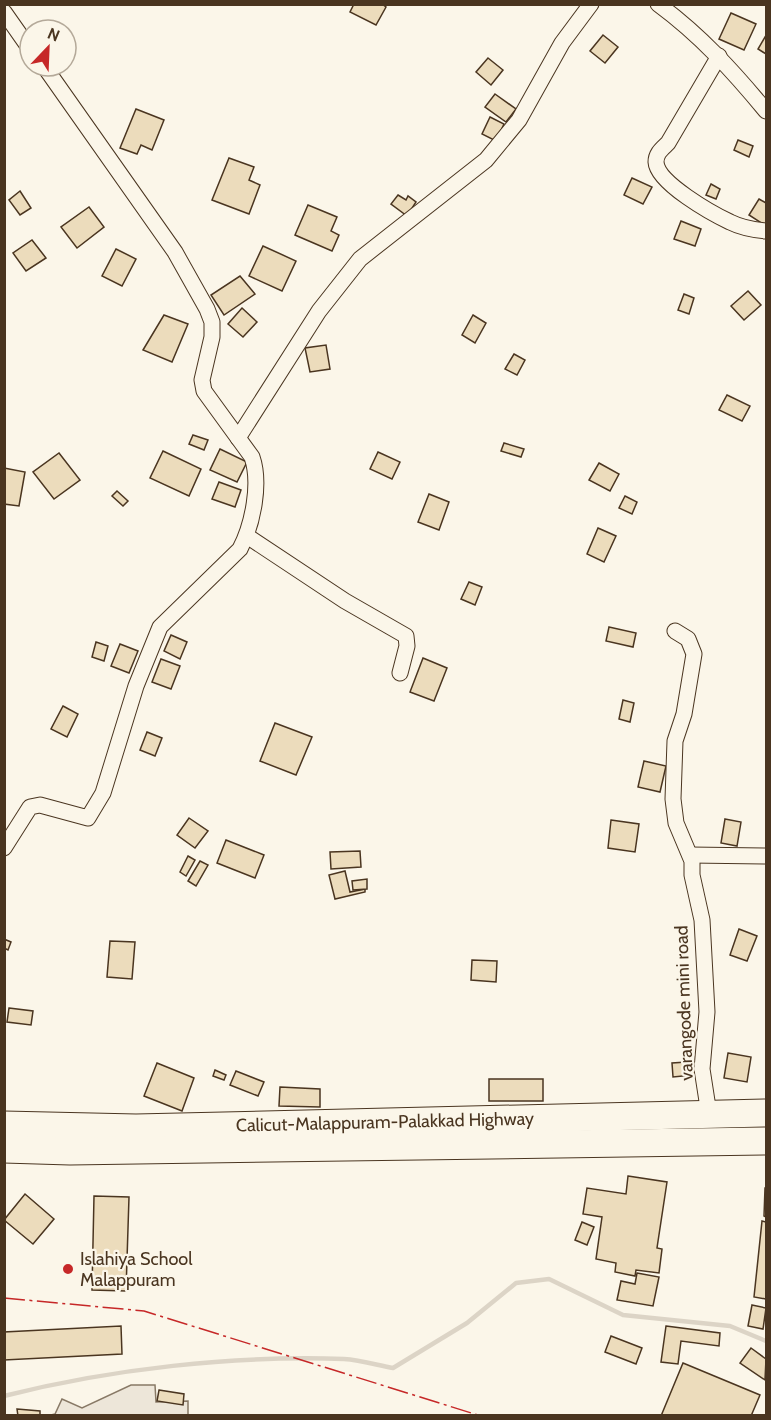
<svg xmlns="http://www.w3.org/2000/svg" width="771" height="1420" font-family="Cabin,sans-serif">
<style>
.green{fill:#ede6d9;stroke:#887966;stroke-width:1.5}
.lines{fill:none;stroke-linecap:round;stroke-linejoin:round}
.stream{stroke:#dcd4c6;stroke-width:4.5}
.building{fill:#ecdcbc;stroke:#4a3520;stroke-width:1.5}
.street-casing{stroke:#4a3520;stroke-width:17}
.highway-casing{stroke:#4a3520;stroke-width:29}
.street{stroke:#fbf6e9;stroke-width:15}
.highway{stroke:#fbf6e9;stroke-width:27}
.power{stroke:#c62828;stroke-width:1.5;stroke-dasharray:21 4.5 3 4.5;stroke-linecap:butt}
.poi-dot{fill:#c62828;stroke:#fbf6e9;stroke-width:2}
.labels{text-anchor:middle;dominant-baseline:central;stroke-width:4.5;stroke-linejoin:round;paint-order:stroke}
.street-label{font-size:18px;fill:#4a3520;stroke:#fbf6e9}
.poi-label{font-size:18px;fill:#4a3520;stroke:#fbf6e9;text-anchor:start}
</style>
<rect width="100%" height="100%" fill="#fbf6e9"/>
<path class="green" d="M131,1385H155L156,1402L188,1401V1415L47,1416L55,1414L62,1399L82,1408Z"/>
<g class="lines">
<path class="stream" d="M4,1396C110,1369 235,1355 344,1359C360,1360 377,1365 393,1368L467,1323L516,1283L549,1279L623,1315L730,1326L766,1341"/>
</g>
<g class="building">
<path d="M354,4H382L386,7L376,25L350,12Z"/>
<path d="M731,13L756,24L744,50L719,39Z"/>
<path d="M603,35L618,47L605,63L590,51Z"/>
<path d="M765,37L766,38V54L758,49Z"/>
<path d="M488,58L503,70L491,85L476,72Z"/>
<path d="M495,94L516,109L506,122L485,107Z"/>
<path d="M136,109L164,120L152,150L141,145L137,154L120,148Z"/>
<path d="M490,117L504,124L496,141L482,134Z"/>
<path d="M738,140L753,146L749,157L734,150Z"/>
<path d="M229,158L254,167L249,180L260,185L249,214L212,200Z"/>
<path d="M632,178L652,187L643,204L624,195Z"/>
<path d="M711,184L720,189L716,199L706,195Z"/>
<path d="M20,191L31,208L20,215L9,200Z"/>
<path d="M398,195L406,200L408,196L416,202L407,216L391,204Z"/>
<path d="M759,199L766,203V226L749,215Z"/>
<path d="M308,205L337,217L331,231L339,235L332,251L295,235Z"/>
<path d="M89,207L104,227L77,248L61,227Z"/>
<path d="M681,221L701,229L695,246L674,239Z"/>
<path d="M32,240L46,258L26,271L13,253Z"/>
<path d="M263,246L296,261L282,291L249,276Z"/>
<path d="M116,249L136,259L122,286L102,276Z"/>
<path d="M240,276L255,294L224,315L211,295Z"/>
<path d="M748,291L761,305L744,320L731,306Z"/>
<path d="M684,294L694,298L689,314L678,310Z"/>
<path d="M242,308L257,322L243,337L228,324Z"/>
<path d="M164,315L188,324L172,362L143,350Z"/>
<path d="M473,315L486,323L475,343L462,335Z"/>
<path d="M326,345L330,369L310,372L305,348Z"/>
<path d="M514,354L525,360L517,375L505,369Z"/>
<path d="M727,395L750,406L742,421L719,410Z"/>
<path d="M193,435L208,440L204,450L189,444Z"/>
<path d="M504,443L524,449L521,457L501,451Z"/>
<path d="M220,449L247,462L237,482L210,470Z"/>
<path d="M163,451L201,469L189,496L150,478Z"/>
<path d="M378,452L400,462L392,479L370,469Z"/>
<path d="M59,453L80,480L54,499L33,472Z"/>
<path d="M599,463L619,474L610,491L589,480Z"/>
<path d="M4,468L25,472L19,506L4,504Z"/>
<path d="M219,482L241,490L235,507L212,499Z"/>
<path d="M117,491L128,501L123,506L112,496Z"/>
<path d="M429,494L449,502L439,530L418,522Z"/>
<path d="M625,496L637,502L632,514L619,508Z"/>
<path d="M598,528L616,536L604,562L587,554Z"/>
<path d="M469,582L482,587L475,605L461,599Z"/>
<path d="M609,627L636,633L633,647L606,641Z"/>
<path d="M171,635L187,642L180,659L164,651Z"/>
<path d="M96,642L108,646L104,661L92,657Z"/>
<path d="M120,644L138,651L129,673L111,666Z"/>
<path d="M423,658L447,668L434,701L410,692Z"/>
<path d="M161,659L180,666L171,689L152,682Z"/>
<path d="M623,700L634,703L630,722L619,719Z"/>
<path d="M63,706L78,714L67,737L51,729Z"/>
<path d="M275,723L312,737L296,775L260,761Z"/>
<path d="M147,732L162,738L155,756L140,750Z"/>
<path d="M644,761L666,766L660,792L638,787Z"/>
<path d="M189,818L208,831L195,848L177,835Z"/>
<path d="M725,819L741,822L737,846L721,843Z"/>
<path d="M611,820L639,824L635,852L608,848Z"/>
<path d="M226,840L264,855L255,878L217,863Z"/>
<path d="M360,851L361,867L331,869L330,852Z"/>
<path d="M188,856L195,860L186,876L180,872Z"/>
<path d="M200,861L208,865L196,886L188,881Z"/>
<path d="M345,871L350,892L365,889V892L335,899L329,875Z"/>
<path d="M367,879V889L353,890L352,881Z"/>
<path d="M739,929L757,936L747,961L730,955Z"/>
<path d="M4,939L11,942L8,950L4,948Z"/>
<path d="M110,941L135,942L132,979L107,977Z"/>
<path d="M472,960L497,961L496,982L471,980Z"/>
<path d="M9,1008L33,1011L31,1025L7,1022Z"/>
<path d="M728,1053L751,1057L747,1082L724,1078Z"/>
<path d="M702,1061L703,1074L673,1077L672,1063Z"/>
<path d="M157,1063L194,1078L182,1111L144,1096Z"/>
<path d="M215,1070L226,1075L224,1080L213,1076Z"/>
<path d="M236,1071L264,1082L258,1096L230,1085Z"/>
<rect x="489" y="1079" width="54" height="22"/>
<path d="M280,1087L320,1089V1107L279,1106Z"/>
<path d="M628,1176L667,1182L657,1248L662,1249L659,1273L636,1270L635,1276L615,1272L616,1263L596,1259L602,1217L583,1214L587,1188L626,1194Z"/>
<path d="M765,1188H766V1217L764,1216Z"/>
<path d="M25,1194L54,1219L33,1244L4,1220Z"/>
<path d="M94,1196L129,1197L126,1291L92,1290Z"/>
<path d="M762,1221L766,1222V1299L754,1297Z"/>
<path d="M582,1222L594,1227L587,1245L575,1240Z"/>
<path d="M637,1273L659,1277L653,1306L617,1300L621,1281L635,1284Z"/>
<path d="M752,1305L766,1308L763,1329L748,1326Z"/>
<path d="M121,1326L122,1354L4,1360V1332Z"/>
<path d="M666,1326L720,1333L719,1346L681,1341L678,1364L661,1362Z"/>
<path d="M611,1336L642,1348L636,1364L605,1352Z"/>
<path d="M751,1348L766,1359L765,1380L740,1363Z"/>
<path d="M683,1363L760,1395L751,1416H661Z"/>
<path d="M159,1390L184,1394L183,1405L157,1401Z"/>
<path d="M17,1409L40,1411V1416H18Z"/>
</g>
<g class="lines">
<g class="street-casing">
<g id="street">
<path d="M658,4C700,35 733,71 766,111"/>
<path d="M4,12L30,49"/>
<path d="M719,56L668,143C662,149 656,153 656,162C657,183 713,214 730,222C740,227 755,230 766,231"/>
<path d="M238,438L319,311L360,259L486,160L519,120L562,43L591,4"/>
<path d="M247,536L345,601L406,636L407,646L400,673"/>
<path d="M675,631L688,639L694,654L684,714L675,741L673,799L676,823L692,861V875L702,920L707,1012L702,1069L709,1114"/>
<path d="M4,848L30,807L40,805L88,818L103,793L136,686L160,627L240,549C253,524 261,483 252,457L204,391L202,380L212,337V322L207,309L175,252L44,66"/>
<path d="M690,855L766,856"/>
</g>
</g>
<g class="highway-casing">
<g id="highway">
<path id="s1" d="M4,1125L136,1128L766,1113"/>
<path d="M4,1149L70,1151L766,1141"/>
</g>
</g>
<use href="#street" class="street"/>
<use href="#highway" class="highway"/>
<path class="power" d="M4,1298L144,1311L481,1416"/>
</g>
<circle class="poi-dot" cx="68" cy="1269" r="6"/>
<g class="labels">
<g class="street-label">
<text transform="translate(684 1003) rotate(-92)">varangode mini road</text>
<text stroke="none"><textPath href="#s1" startOffset="381">Calicut-Malappuram-Palakkad Highway</textPath></text>
</g>
<g class="poi-label">
<text x="80" y="1259">Islahiya School<tspan x="80" dy="21">Malappuram</tspan></text>
</g>
</g>
<rect width="771" height="1420" fill="none" stroke="#4a3520" stroke-width="12"/>
<g transform="translate(48 48) rotate(23)"><circle r="28" fill="#fbf6e9" stroke="#b4a999" stroke-width="1.5"/>
<path d="M0-4.5L10 22L0 15L-10 22Z" fill="#c62828"/>
<text y="-9" font-size="16" font-weight="bold" text-anchor="middle" fill="#4a3520">N</text>
</g>
</svg>
